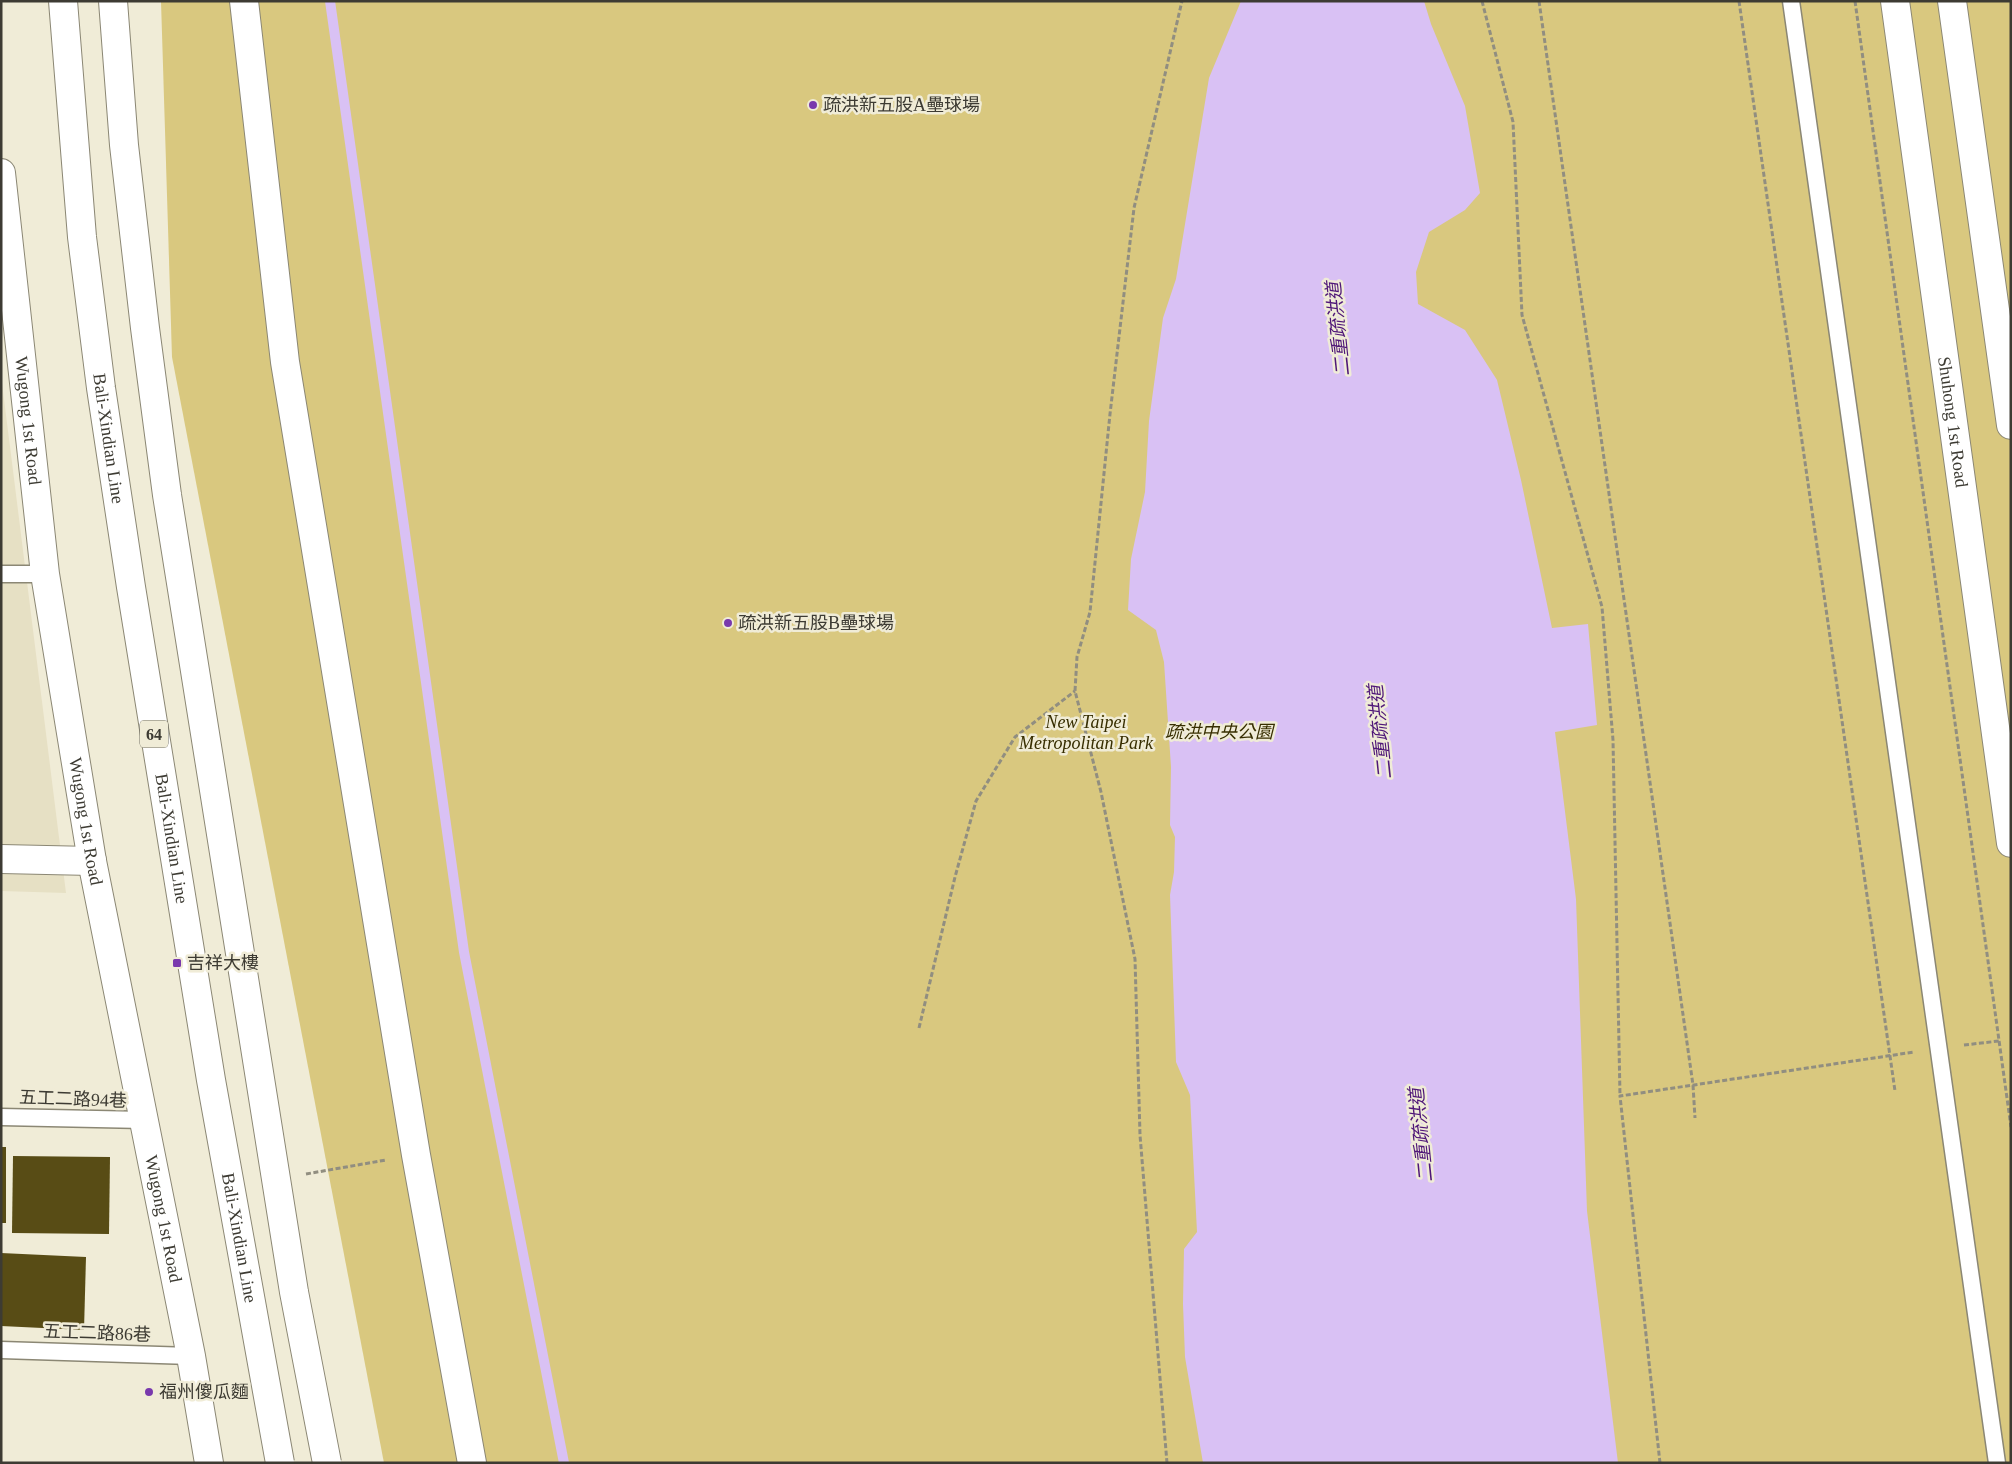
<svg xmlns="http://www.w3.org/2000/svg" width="2012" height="1464" font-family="'Times New Roman','Noto Sans TC',serif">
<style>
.built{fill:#e6e0c4}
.green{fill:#d9c87f}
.water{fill:#d9c1f4}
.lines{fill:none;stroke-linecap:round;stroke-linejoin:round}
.stream{stroke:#d9c1f4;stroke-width:10}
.building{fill:#584c15}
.service-casing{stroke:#8b8774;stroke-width:19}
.minor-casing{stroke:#8b8774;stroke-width:30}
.tertiary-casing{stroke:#8b8774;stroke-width:30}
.path{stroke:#918e80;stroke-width:3;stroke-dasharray:5 2.5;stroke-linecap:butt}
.service{stroke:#fff;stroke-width:16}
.minor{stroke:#fff;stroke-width:28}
.tertiary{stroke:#fff;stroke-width:28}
.trunk-bridge-casing{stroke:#8b8774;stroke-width:30;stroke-linecap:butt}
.trunk-bridge{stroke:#fff;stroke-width:28}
.poi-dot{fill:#7939ad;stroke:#f0ecd7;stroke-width:2}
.labels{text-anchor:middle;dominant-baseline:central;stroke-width:5;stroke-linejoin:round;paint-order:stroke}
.shield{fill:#f0ecd7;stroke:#737064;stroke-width:1}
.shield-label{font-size:16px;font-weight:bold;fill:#3d3b33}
.poi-label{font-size:18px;fill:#3d3b33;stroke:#f0ecd7;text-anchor:start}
.street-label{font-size:18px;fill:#3d3b33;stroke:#f0ecd7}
.park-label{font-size:18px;font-style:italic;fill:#372e01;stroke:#f0ecd7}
.water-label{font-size:19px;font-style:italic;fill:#4f1778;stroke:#f0ecd7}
</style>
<rect width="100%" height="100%" fill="#f0ecd7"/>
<path class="built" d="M1,375L66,893L1,891Z"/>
<path class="green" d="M161,1H2011V1463H384L172,357Z"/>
<path class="water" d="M1241,1H1424L1431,24L1465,106L1480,193L1465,210L1429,232L1416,272L1418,304L1465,330L1497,380L1521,480L1552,628L1588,624L1597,725L1555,732L1576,899L1587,1211L1618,1463H1203L1185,1357L1183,1304L1184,1249L1197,1232L1190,1095L1176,1062L1170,895L1174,872L1175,837L1170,825L1171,767L1164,662L1156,630L1128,610L1131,559L1145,492L1149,421L1163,318L1176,279L1209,78Z"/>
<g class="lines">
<path class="stream" d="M330,1L464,952L564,1463"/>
</g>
<g class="building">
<rect x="1" y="1147" width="5" height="76"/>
<path d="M13,1156L110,1157L109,1234L12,1233Z"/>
<path d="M1,1253L86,1257L84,1330L1,1326Z"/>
</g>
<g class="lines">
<g class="service-casing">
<g id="service">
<path d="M1791,1L1997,1463"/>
<path d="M1,574H45"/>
<path d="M1,1117L144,1120"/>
<path d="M1,1350L191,1356"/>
</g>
</g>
<g class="minor-casing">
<g id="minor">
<path d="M244,1L285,362L416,1155L472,1463"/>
<path id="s1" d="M1,173L45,574L92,861L191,1356L209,1463"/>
<path d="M1,859L92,861"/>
</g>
</g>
<g class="tertiary-casing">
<g id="tertiary">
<path id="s2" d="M1895,1L2011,843"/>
<path d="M1952,1L2011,425"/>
</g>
</g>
<g class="path">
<path d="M1482,1L1513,122L1522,315L1602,607L1613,740L1620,1096"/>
<path d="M1539,1L1693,1085L1695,1118"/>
<path d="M1739,1L1895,1091"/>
<path d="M1855,1L2011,1127"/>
<path d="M919,1028L955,877L976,801L1015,737L1075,691"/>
<path d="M1964,1045L1999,1041"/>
<path d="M306,1174L386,1160"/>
<path d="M1167,1463L1140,1135L1135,959L1101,792L1075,691L1077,657L1090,612L1110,414L1134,208L1182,1"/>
<path d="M1660,1463L1620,1096L1914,1052"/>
</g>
<use href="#service" class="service"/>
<use href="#minor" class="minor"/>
<use href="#tertiary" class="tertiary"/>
<g class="trunk-bridge-casing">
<g id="trunk-bridge">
<path id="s3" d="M63,1L82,237L101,388L131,587L211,1080L280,1463"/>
<path d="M113,1L124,145L145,328L167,495L294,1292L327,1463"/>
</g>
</g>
<use href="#trunk-bridge" class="trunk-bridge"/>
</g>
<g class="poi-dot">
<circle cx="813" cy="105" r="5"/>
<circle cx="728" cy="623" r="5"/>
<rect x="172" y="958" width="10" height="10" rx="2.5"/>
<circle cx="149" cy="1392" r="5"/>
</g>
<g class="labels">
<rect class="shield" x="140" y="720.5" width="28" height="27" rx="4"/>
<g class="shield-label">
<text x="154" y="734">64</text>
</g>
<g class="poi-label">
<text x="823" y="105">疏洪新五股A壘球場</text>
<text x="738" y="623">疏洪新五股B壘球場</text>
<text x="187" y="963">吉祥大樓</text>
<text x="159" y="1392">福州傻瓜麵</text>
</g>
<g class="street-label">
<text stroke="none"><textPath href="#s1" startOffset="249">Wugong 1st Road</textPath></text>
<text stroke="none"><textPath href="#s2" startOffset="425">Shuhong 1st Road</textPath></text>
<text stroke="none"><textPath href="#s3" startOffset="440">Bali-Xindian Line</textPath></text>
<text stroke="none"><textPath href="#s1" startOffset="654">Wugong 1st Road</textPath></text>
<text stroke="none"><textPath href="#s3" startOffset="845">Bali-Xindian Line</textPath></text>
<text transform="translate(73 1099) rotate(2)">五工二路94巷</text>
<text stroke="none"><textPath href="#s1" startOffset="1059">Wugong 1st Road</textPath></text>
<text stroke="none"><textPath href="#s3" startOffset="1250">Bali-Xindian Line</textPath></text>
<text transform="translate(97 1333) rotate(2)">五工二路86巷</text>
</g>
<g class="park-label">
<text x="1086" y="722">New Taipei<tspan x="1086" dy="21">Metropolitan Park</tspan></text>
<text x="1219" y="732">疏洪中央公園</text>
</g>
<g class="water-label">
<text transform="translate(1338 329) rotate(-96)">二重疏洪道</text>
<text transform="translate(1380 732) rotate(-96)">二重疏洪道</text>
<text transform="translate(1421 1135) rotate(-96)">二重疏洪道</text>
</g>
</g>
<rect width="2012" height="1464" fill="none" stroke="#3d3b33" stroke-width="5"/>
</svg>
